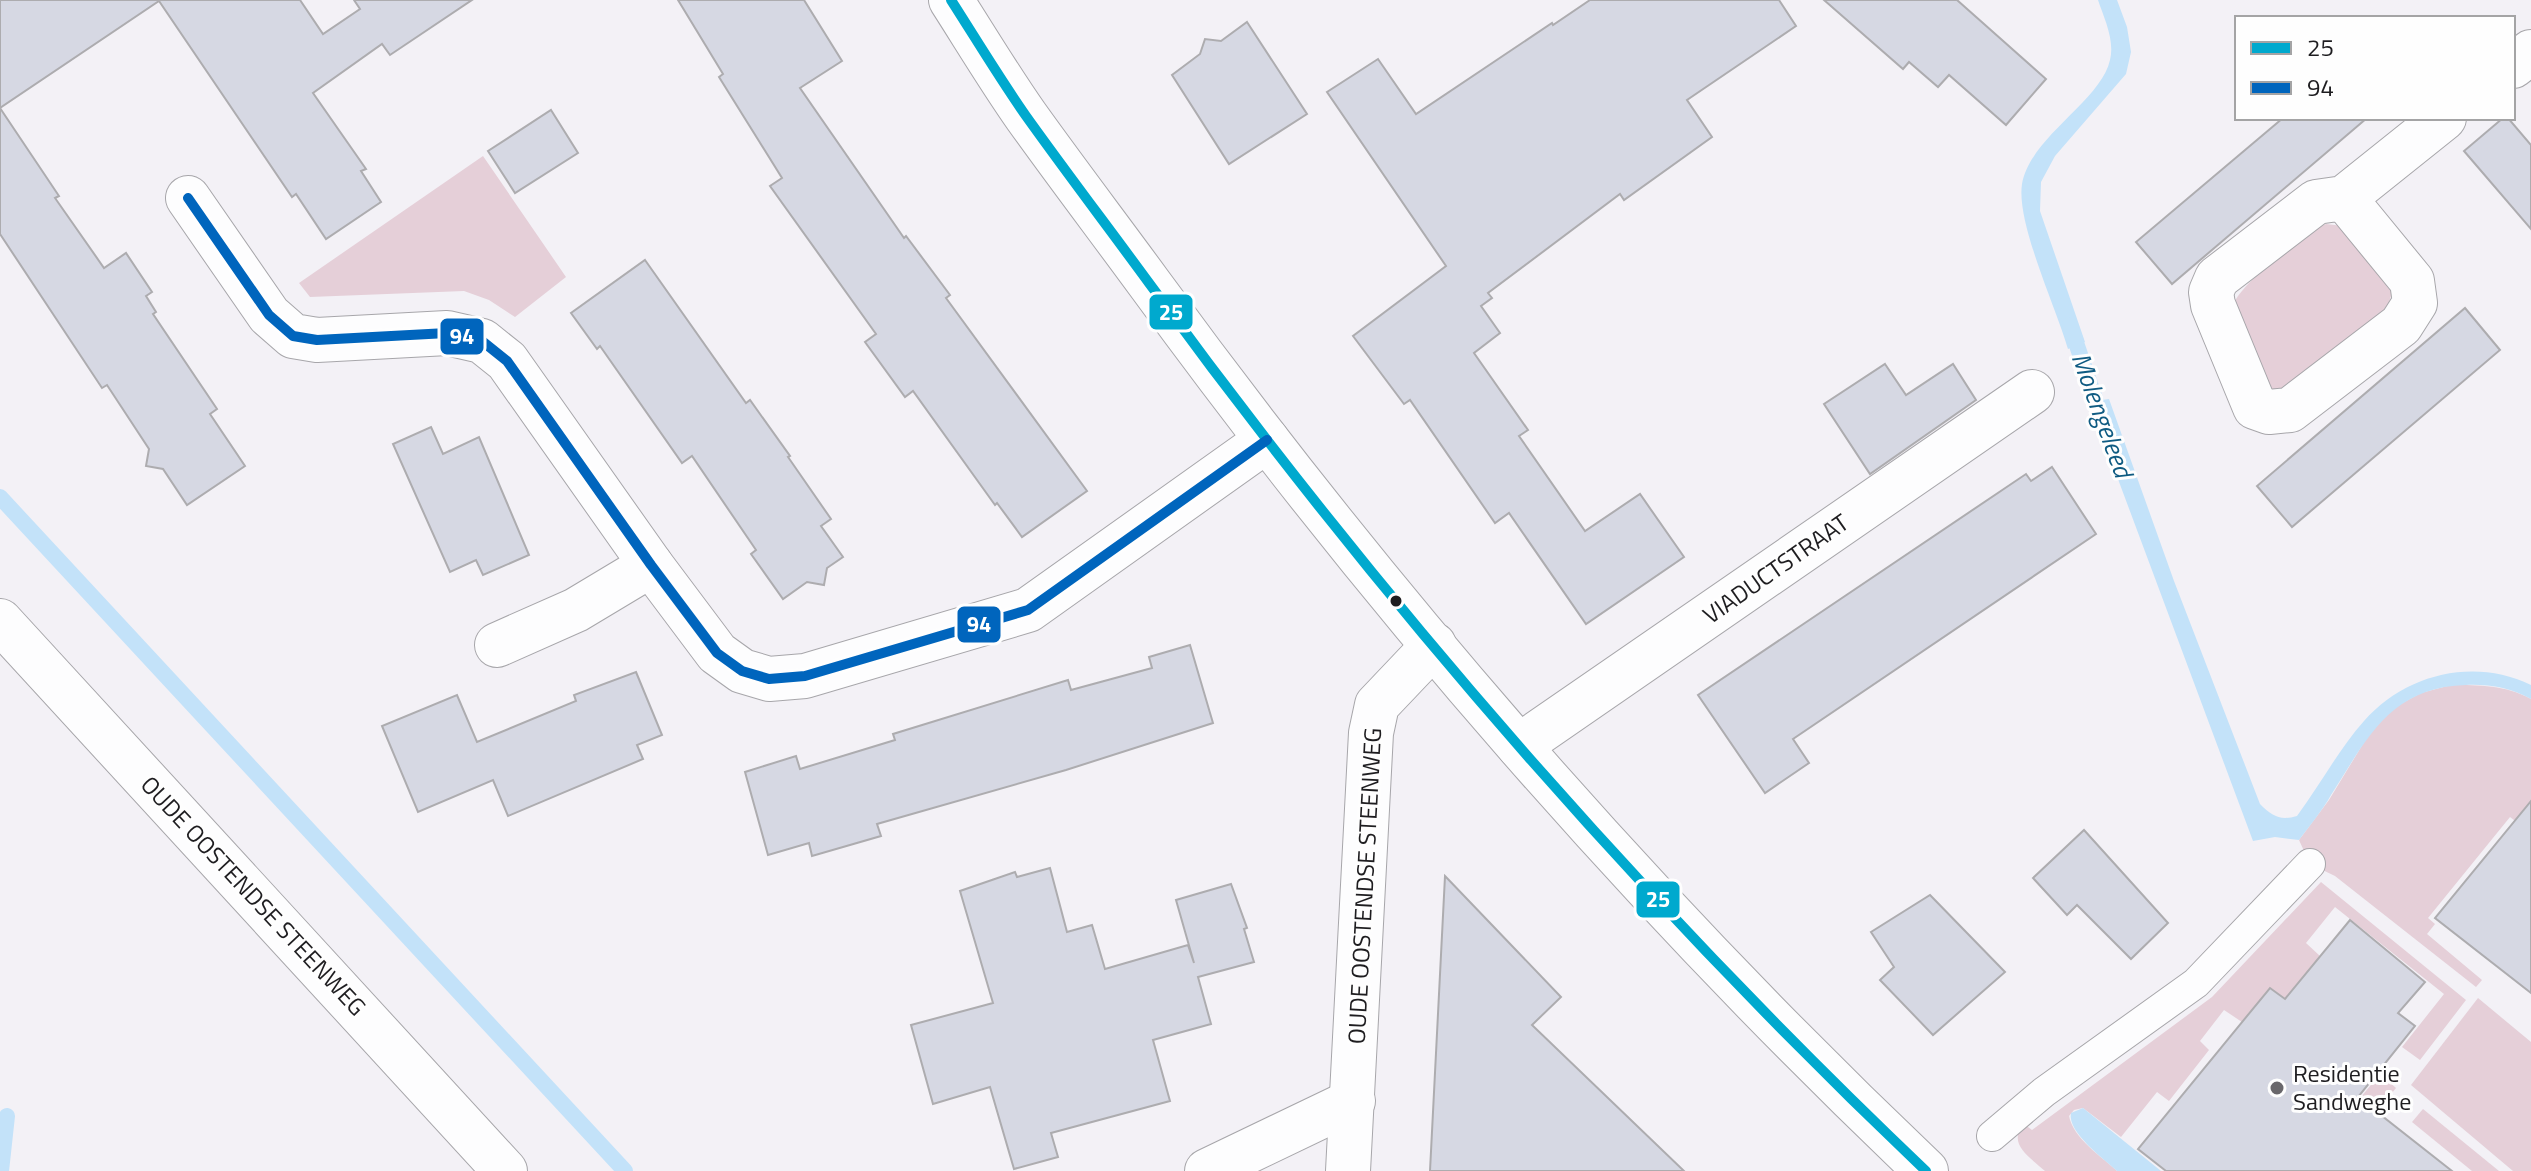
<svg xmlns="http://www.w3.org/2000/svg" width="2531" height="1171" viewBox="0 0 2531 1171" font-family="'Titillium Web',sans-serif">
	<rect width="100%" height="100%" fill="#f3f1f6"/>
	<g fill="#e5cfd8">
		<path d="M483 156 566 277 515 317 489 300 464 291 310 297 299 283Z"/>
		<path d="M2326 224 2343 226 2386 273 2392 292 2389 303 2382 312 2289 390 2272 389 2265 385 2235 301C2244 282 2306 231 2326 224Z"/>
		<path d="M2451 685C2479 685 2506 685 2531 699V833L2510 817 2428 918 2435 924 2427 934 2482 980 2476 987 2335 876 2310 864 2299 840 2329 800 2372 729 2395 707 2421 693Z"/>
		<path d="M2321 882 2466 1000 2420 1060 2402 1047 2444 994 2335 907 2306 943 2320 956 2285 999 2270 988 2242 1022 2224 1010 2200 1041 2209 1050 2169 1101 2157 1092 2121 1137 2083 1108 2074 1110 2069 1116C2073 1138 2102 1157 2117 1171H2045C2031 1158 2006 1144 2024 1124L2032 1130 2212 997Z"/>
		<path d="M2478 998 2531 1042V1171H2513L2411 1085Z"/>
		<path d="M2380 1074 2396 1088 2344 1152 2327 1138Z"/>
		<path d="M2423 1109 2499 1171H2472L2412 1122Z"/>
	</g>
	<g fill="#c3e2f9">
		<path d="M2098 0H2117L2127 27 2131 52 2126 74 2055 156 2041 182 2040 211 2085 342 2068 349C2056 307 2016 223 2022 184 2030 137 2101 101 2110 60 2115 40 2104 18 2098 0Z"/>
		<path d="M2098 391 2102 400 2109 399 2174 581 2260 804C2272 816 2280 821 2297 816 2320 785 2339 749 2364 721 2405 674 2474 657 2531 685V699C2511 688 2489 684 2466 685 2390 687 2367 739 2331 795 2322 811 2310 825 2299 840L2275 837 2253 841 2087 396Z"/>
		<path d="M2083 1108 2161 1171H2117C2104 1159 2067 1132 2071 1113Z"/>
	</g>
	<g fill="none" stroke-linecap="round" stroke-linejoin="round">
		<g stroke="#c3e2f9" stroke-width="16">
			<path d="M2070 325 2100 413"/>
			<path d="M0 497 625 1171"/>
			<path d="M1 1171 7 1116"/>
		</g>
	</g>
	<g fill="#d6d8e3" stroke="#adacaf" stroke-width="2">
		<path d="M0 0H300L323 34 360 9 354 0H472L390 55 382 44 313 93 366 169 361 171 381 202 326 239 296 194 292 197 159 1 0 108 59 196 55 198 104 268 126 253 152 292 146 296 156 312 153 314 217 409 210 414 245 466 187 505 163 469 146 466 149 449 107 385 102 388 0 234Z"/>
		<path d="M678 0H804L842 61 800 88 904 238 906 236 950 295 946 298 1087 491 1022 537 997 503 995 505 913 391 905 397 865 342 876 334 770 186 782 178 719 77 723 74Z"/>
		<path d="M1590 0H1779L1796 26 1687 100 1712 137 1624 200 1620 194 1488 293 1492 298 1481 306 1500 333 1474 353 1528 430 1519 436 1585 531 1640 494 1684 557 1586 624 1509 513 1495 523 1410 400 1404 404 1353 336 1446 266 1327 92 1378 59 1416 114 1552 23 1553 25Z"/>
		<path d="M1824 0H1957L2046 79 2006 125 1949 75 1938 87 1909 62 1903 69Z"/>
		<path d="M1247 22 1307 114 1229 164 1172 75 1200 54 1205 39 1221 41Z"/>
		<path d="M551 110 578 153 515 193 488 151Z"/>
		<path d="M2283 118H2367L2172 284 2136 242Z"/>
		<path d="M2503 118H2508L2531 145V229L2464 151Z"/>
		<path d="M645 260 746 403 750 400 790 456 788 457 831 519 821 526 843 557 827 568 824 585 807 582 783 599 751 554 756 550 692 456 682 463 600 346 597 349 571 313Z"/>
		<path d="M2465 308 2500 350 2292 527 2257 486Z"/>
		<path d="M1885 364 1906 395 1953 364 1976 400 1870 474 1824 404Z"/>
		<path d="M431 427 443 454 479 437 529 555 483 575 476 560 450 572 393 444Z"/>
		<path d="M2052 467 2096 534 1793 739 1809 763 1765 793 1698 695 2026 474 2031 481Z"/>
		<path d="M1190 645 1213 723 1066 770 877 824 881 836 812 856 809 843 768 855 745 772 796 756 800 769 895 740 893 734 1068 680 1071 690 1152 668 1149 657Z"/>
		<path d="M636 672 662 735 637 745 643 759 508 816 493 780 418 812 382 726 457 695 477 742 576 701 574 695Z"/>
		<path d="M2531 801V993L2435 918Z"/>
		<path d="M2084 830 2168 923 2131 959 2077 905 2067 915 2033 878Z"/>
		<path d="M1050 868 1067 932 1092 925 1105 969 1188 945 1194 963 1176 900 1231 884 1247 928 1244 929 1254 962 1198 977 1211 1024 1153 1040 1170 1101 1051 1133 1058 1157 1014 1169 990 1087 933 1104 911 1025 993 1003 960 891 1015 872 1017 877Z"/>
		<path d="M1445 876 1561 997 1532 1025 1684 1171H1430Z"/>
		<path d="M1930 895 2005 972 1933 1035 1880 980 1894 967 1871 932Z"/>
		<path d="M2350 920 2425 982 2398 1013 2415 1026 2358 1097 2452 1171H2166L2138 1149 2270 988 2285 999Z"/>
	</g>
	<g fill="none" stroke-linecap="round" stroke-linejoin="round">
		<g stroke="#a7a6aa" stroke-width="32">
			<path id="lane" d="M1992 1136 2044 1092 2196 983 2310 864"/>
		</g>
		<g stroke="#a7a6aa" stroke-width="46">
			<g id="street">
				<path d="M2513 66 2531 52"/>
				<path d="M188 198 269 315 293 336 317 340 447 333 482 341 507 361 651 565 717 653 742 671 769 679 805 676 1028 610 1267 440"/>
				<path d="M2344 198 2412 281 2415 303 2401 325 2290 410 2269 412 2255 407 2213 305 2211 292 2217 278 2316 202 2344 198 2444 118"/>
				<path d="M0 621 505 1171"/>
				<path d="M497 645 576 610 651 565"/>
				<path d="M1519 746 2032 392"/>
				<path d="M1207 1171 1353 1101"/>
				<path d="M1348 1171 1371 733 1377 705 1434 645"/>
			</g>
		</g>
		<g stroke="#a7a6aa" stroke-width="46">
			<path id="primary" d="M951 0C976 39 1000 79 1026 116 1066 172 1108 227 1149 283 1381 601 1641 900 1926 1171"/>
		</g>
		<use href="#lane" stroke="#fdfdfe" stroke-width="30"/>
		<use href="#street" stroke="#fdfdfe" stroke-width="44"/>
		<use href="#primary" stroke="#fdfdfe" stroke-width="44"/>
		<g stroke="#fefefe" stroke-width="16">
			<path id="bus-1" d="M951 0C976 39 1000 79 1026 116 1066 172 1108 227 1149 283 1381 601 1641 900 1926 1171"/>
		</g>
		<g stroke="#fefefe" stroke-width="16">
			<path id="bus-2" d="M188 198 269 315 293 336 317 340 447 333 482 341 507 361 651 565 717 653 742 671 769 679 805 676 1028 610 1267 440"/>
		</g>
		<use href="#bus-1" stroke="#00a9ce" stroke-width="10"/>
		<use href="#bus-2" stroke="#0065bd" stroke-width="10"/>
	</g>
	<circle fill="#1e1d20" stroke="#fefefe" stroke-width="3" cx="1396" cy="601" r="7"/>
	<circle fill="#69676b" stroke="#fefefe" stroke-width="3" cx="2277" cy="1088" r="8"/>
	<g text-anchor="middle" stroke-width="6" stroke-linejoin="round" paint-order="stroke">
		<g font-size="24" fill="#1e1d20" stroke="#fefefe">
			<text transform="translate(1776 569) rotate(-35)" y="8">VIADUCTSTRAAT</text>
			<text transform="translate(1365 886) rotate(-87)" y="8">OUDE OOSTENDSE STEENWEG</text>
			<text transform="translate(253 896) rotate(47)" y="8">OUDE OOSTENDSE STEENWEG</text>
		</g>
		<g font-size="24" fill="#1e1d20" stroke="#fefefe" text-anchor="start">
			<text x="2293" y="1082">Residentie<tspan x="2293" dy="28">Sandweghe</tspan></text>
		</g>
		<g font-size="26" font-style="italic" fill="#0f5b82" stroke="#fefefe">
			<text transform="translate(2102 415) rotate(70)" y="9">Molengeleed</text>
		</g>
	</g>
	<g stroke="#fefefe" stroke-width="3">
		<rect x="1148" y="293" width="46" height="38" rx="8" fill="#00a9ce"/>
		<rect x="439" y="317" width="46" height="39" rx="8" fill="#0065bd"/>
		<rect x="956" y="605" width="46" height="39" rx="8" fill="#0065bd"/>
		<rect x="1635" y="880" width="46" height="39" rx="8" fill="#00a9ce"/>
	</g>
	<g font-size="22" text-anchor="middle" font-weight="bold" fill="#fff">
		<text x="1171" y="320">25</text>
		<text x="462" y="344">94</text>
		<text x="979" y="632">94</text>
		<text x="1658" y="907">25</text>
	</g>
	<rect x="2235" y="16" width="280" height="104" fill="#fefefe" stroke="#a4a4a5" stroke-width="2"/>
	<rect x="2251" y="42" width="40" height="12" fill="#00a9ce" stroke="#a4a4a5" stroke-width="2"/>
	<text x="2307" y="56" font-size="24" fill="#1e1d20">25</text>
	<rect x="2251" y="82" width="40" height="12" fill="#0065bd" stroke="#a4a4a5" stroke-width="2"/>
	<text x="2307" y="96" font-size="24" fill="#1e1d20">94</text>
</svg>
